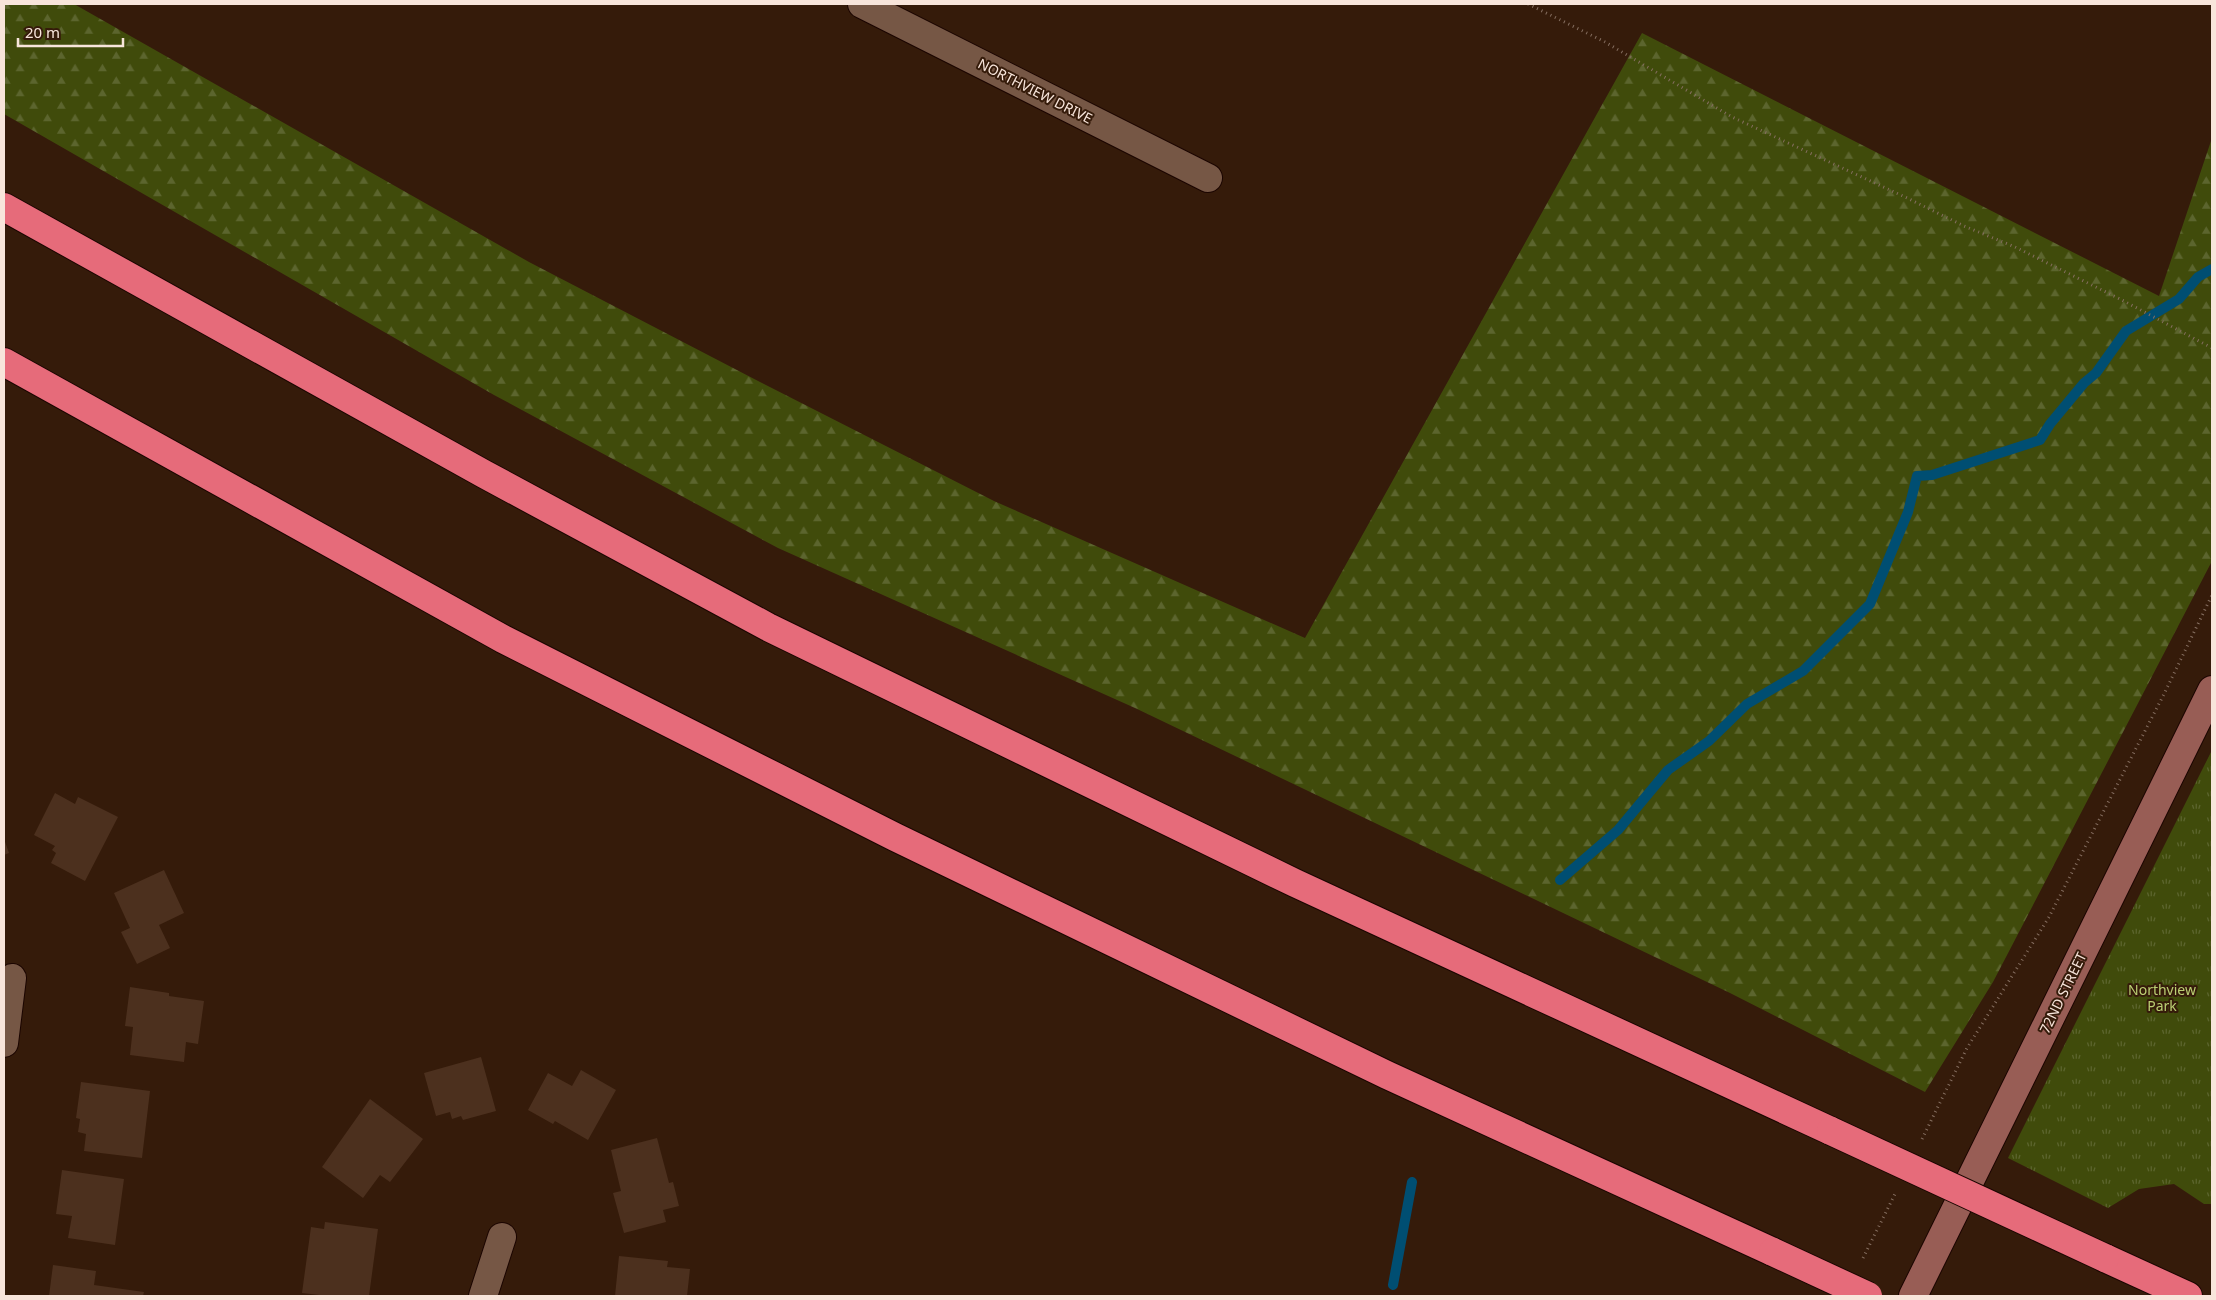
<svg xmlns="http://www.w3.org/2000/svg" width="2216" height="1300" viewBox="0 0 2216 1300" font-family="'Noto Sans',sans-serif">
	<defs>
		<pattern id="grass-tufts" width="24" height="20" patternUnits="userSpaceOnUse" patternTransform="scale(1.25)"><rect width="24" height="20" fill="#404b0b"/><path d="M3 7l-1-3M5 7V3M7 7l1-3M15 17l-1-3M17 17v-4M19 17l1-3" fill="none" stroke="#5c652e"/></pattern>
		<pattern id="forest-firs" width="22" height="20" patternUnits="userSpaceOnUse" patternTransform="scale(1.25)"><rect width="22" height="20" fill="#404b0b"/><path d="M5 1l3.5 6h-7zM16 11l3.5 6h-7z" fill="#5c652e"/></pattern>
	</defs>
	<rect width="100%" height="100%" fill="#351b0a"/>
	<path fill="url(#grass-tufts)" d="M2212 750V1204H2204L2174 1184 2139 1189 2108 1208 2008 1158Z"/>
	<path fill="url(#forest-firs)" d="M4 4H74L529 262 760 382 994 501 1305 638 1642 33 2159 296 2212 138V561L1993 982 1925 1092 1730 993 1135 708 778 548 494 395 4 114Z"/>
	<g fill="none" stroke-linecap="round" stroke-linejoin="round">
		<g stroke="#004e72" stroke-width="10">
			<path d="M1560 880 1618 830 1668 770 1709 741 1747 704 1803 671 1870 604 1908 512 1917 476 1932 475 2040 440 2050 424 2084 383 2096 373 2126 331 2179 299 2198 277 2212 269"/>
			<path d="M1393 1285 1412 1182"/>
		</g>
	</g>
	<g fill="#4c301e">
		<path d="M55 793 75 804 78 797 118 817 85 881 51 863 56 853 52 850 55 846 34 835Z"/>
		<path d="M4 839 9 853 4 855Z"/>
		<path d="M164 870 184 913 159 925 170 948 137 964 121 932 130 928 114 893Z"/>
		<path d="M130 987 169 993V996L204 1001 198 1044 186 1042 184 1062 130 1055 133 1027 125 1026Z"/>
		<path d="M481 1057 496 1111 463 1120 461 1116 452 1119 450 1112 436 1116 424 1073Z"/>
		<path d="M581 1070 616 1090 588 1140 555 1121 553 1124 528 1110 548 1073 572 1086Z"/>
		<path d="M81 1082 150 1091 142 1158 84 1151 86 1134 78 1132 80 1119 76 1118Z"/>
		<path d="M370 1099 423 1139 390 1182 380 1175 363 1198 322 1167Z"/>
		<path d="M657 1138 669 1183 673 1182 679 1206 663 1210 666 1222 624 1233 613 1193 621 1191 611 1150Z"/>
		<path d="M62 1170 124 1179 115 1245 68 1238 72 1216 56 1214Z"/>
		<path d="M325 1222 378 1229 369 1296H328L302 1293 311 1227 324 1229Z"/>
		<path d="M619 1256 668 1261 667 1267 690 1269 687 1296H615Z"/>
		<path d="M53 1265 96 1271 94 1285 144 1292 143 1296H49Z"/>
	</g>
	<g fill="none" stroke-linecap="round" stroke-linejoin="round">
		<g stroke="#1b0500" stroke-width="30">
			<g id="street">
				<path d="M862 4 1208 178"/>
				<path d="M4 1043 12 978"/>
				<path d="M483 1296 502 1237"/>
			</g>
		</g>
		<g stroke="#1b0500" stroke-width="30">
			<path id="secondary" d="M1913 1296 2212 690"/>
		</g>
		<g stroke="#1b0500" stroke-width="30">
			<g id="highway">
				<path d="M4 207 484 474 768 627 1295 883 1831 1131"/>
				<path d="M4 362 503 639 895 837 1387 1075 1773 1252"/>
				<path d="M2105 1258 2188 1296"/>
			</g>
		</g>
		<g stroke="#866f61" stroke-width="3" stroke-dasharray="1 4" stroke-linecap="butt">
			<path d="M1528 4 1605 42 1732 117 1905 197 1964 226 2015 247 2120 299 2212 348"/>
			<path d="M1922 1139 1967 1048 2049 917 2163 696 2212 595"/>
			<path d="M1863 1258 1895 1194"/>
		</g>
		<use href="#street" stroke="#765745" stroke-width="28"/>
		<use href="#secondary" stroke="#985d55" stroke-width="28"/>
		<use href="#highway" stroke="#e66b7a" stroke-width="28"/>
		<g stroke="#1b0500" stroke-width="30" stroke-linecap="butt">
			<g id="highway-bridge">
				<path d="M1831 1131 2105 1258"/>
				<path d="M1773 1252 1868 1296"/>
			</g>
		</g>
		<use href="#highway-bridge" stroke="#e66b7a" stroke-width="28"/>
	</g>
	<g text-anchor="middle" stroke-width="4" stroke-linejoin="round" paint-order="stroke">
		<g font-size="14" fill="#f8e5db" stroke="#351b0a">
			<text transform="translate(1035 91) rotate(27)" y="5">NORTHVIEW DRIVE</text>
			<text transform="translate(2063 993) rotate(-64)" y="5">72ND STREET</text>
		</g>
		<g font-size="14" fill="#bbcf73" stroke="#351b0a">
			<text x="2162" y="995">Northview<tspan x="2162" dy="16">Park</tspan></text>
		</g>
	</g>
	<rect width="2216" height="1300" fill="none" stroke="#f8e5db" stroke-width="10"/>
	<path d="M18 38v8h105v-8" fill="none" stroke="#f8e5db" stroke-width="2.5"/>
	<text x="25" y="38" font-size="15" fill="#f8e5db" stroke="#351b0a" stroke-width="4" paint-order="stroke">20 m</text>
</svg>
